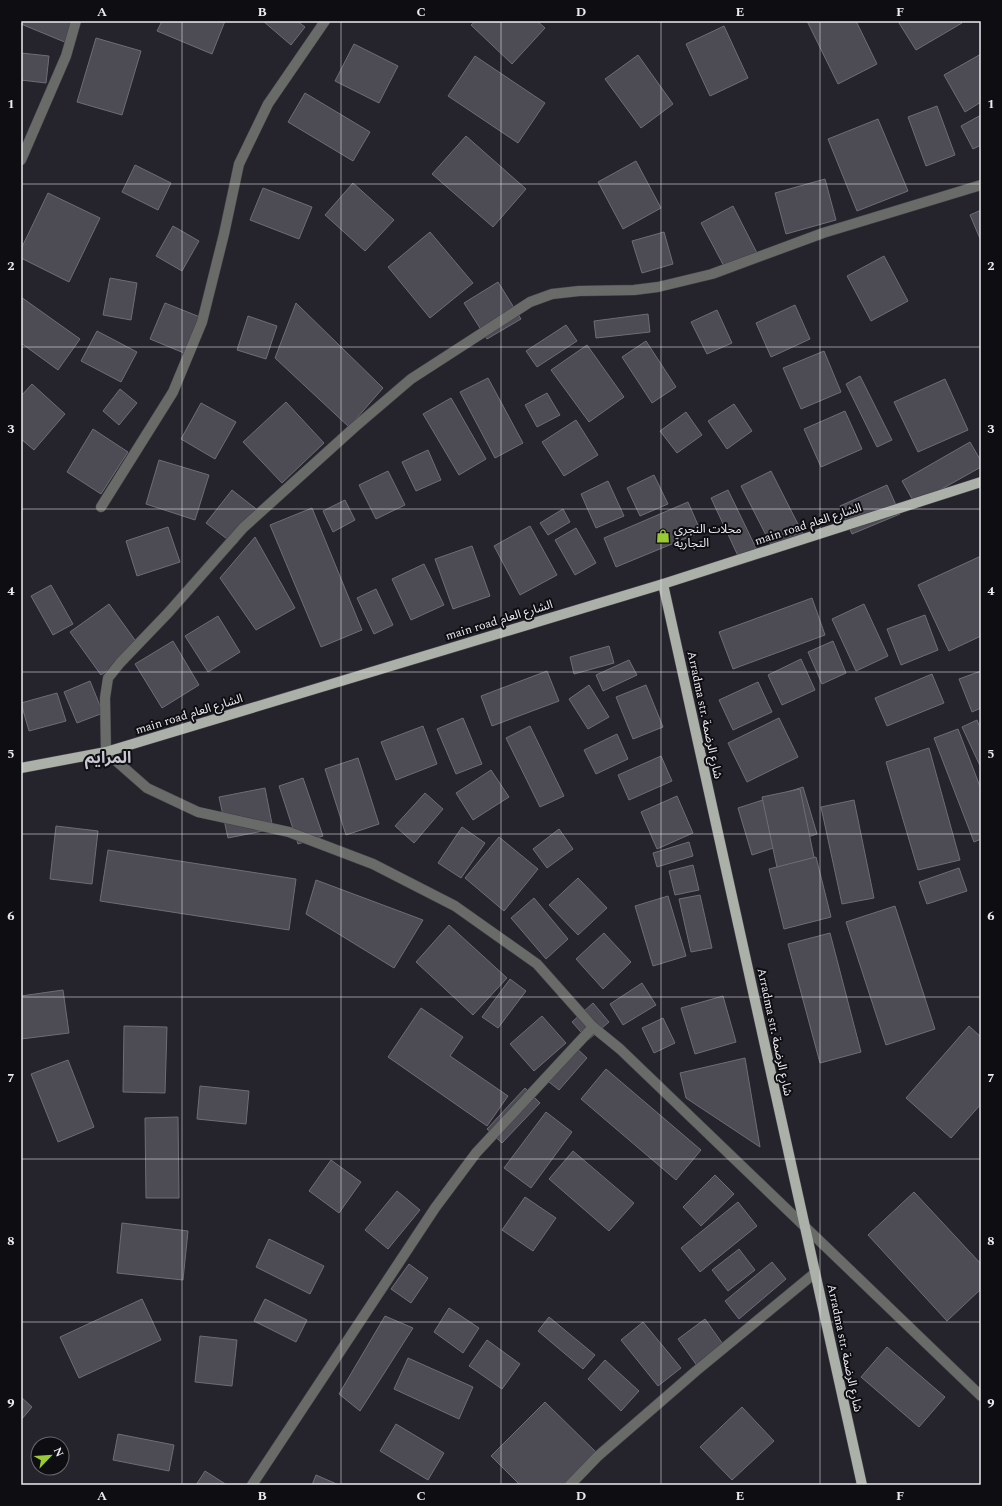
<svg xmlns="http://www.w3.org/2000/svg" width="1002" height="1506" viewBox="0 0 1002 1506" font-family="Spectral,'Noto Sans Arabic',serif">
	<rect width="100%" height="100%" fill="#25242c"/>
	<g fill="#4d4c55" stroke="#6e6c76">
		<path d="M21 21H76L67 43 21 24Z"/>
		<path d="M162 21H225L212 54 157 31Z"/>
		<path d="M263 21H297L305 27 291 45Z"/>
		<path d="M476 21H537L545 28 512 64 471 25Z"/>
		<path d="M807 21H856L877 64 838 84Z"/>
		<path d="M902 21H961L962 23 916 50 899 23Z"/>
		<path d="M724 26 748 78 710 96 686 44Z"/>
		<path d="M96 38 141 51 122 115 77 102Z"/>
		<path d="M354 44 398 66 379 103 335 81Z"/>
		<path d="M21 53 49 56 46 83 21 80Z"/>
		<path d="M981 54V102L965 112 944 75Z"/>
		<path d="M638 55 673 104 641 128 605 79Z"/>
		<path d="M475 56 545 103 518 143 448 96Z"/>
		<path d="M305 93 370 132 353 161 288 122Z"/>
		<path d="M937 106 955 155 926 166 908 117Z"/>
		<path d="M981 115V145L973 149 961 126Z"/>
		<path d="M878 119 908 191 857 211 828 139Z"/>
		<path d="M466 136 526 189 493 227 432 174Z"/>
		<path d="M636 161 661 208 623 229 598 182Z"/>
		<path d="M135 165 171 183 158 210 122 192Z"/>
		<path d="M825 179 836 220 786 234 775 193Z"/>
		<path d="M353 183 394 220 365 251 325 215Z"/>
		<path d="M263 188 312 207 299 239 250 220Z"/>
		<path d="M48 193 100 218 69 282 21 258V249Z"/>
		<path d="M733 206 757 253 726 270 701 223Z"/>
		<path d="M981 210V241L970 215Z"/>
		<path d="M173 226 199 241 182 271 156 256Z"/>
		<path d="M430 232 473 283 430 318 388 267Z"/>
		<path d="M664 232 673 264 642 273 632 241Z"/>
		<path d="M884 256 908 301 871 321 847 276Z"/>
		<path d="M110 278 137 283 131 320 103 315Z"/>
		<path d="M498 282 521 319 487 339 464 303Z"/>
		<path d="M21 297 80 339 58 370 21 343Z"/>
		<path d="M165 303 200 317 184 353 150 339Z"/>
		<path d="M296 303 383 388 349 427 275 358Z"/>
		<path d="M795 305 810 339 771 357 756 323Z"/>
		<path d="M717 310 732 343 707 354 691 322Z"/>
		<path d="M648 314 650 332 596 338 594 321Z"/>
		<path d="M248 316 277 326 266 359 237 350Z"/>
		<path d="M566 325 577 341 537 367 526 351Z"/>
		<path d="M97 331 137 352 121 382 81 361Z"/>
		<path d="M646 341 676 387 652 403 622 357Z"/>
		<path d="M587 345 624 397 589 422 551 370Z"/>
		<path d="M824 351 841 392 801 409 783 368Z"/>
		<path d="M860 376 892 440 877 447 846 384Z"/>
		<path d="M488 378 523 443 495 458 460 392Z"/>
		<path d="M945 379 968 430 918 452 894 402Z"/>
		<path d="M32 384 65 414 34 450 21 439V396Z"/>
		<path d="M120 389 137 403 119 425 103 411Z"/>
		<path d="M547 393 560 415 537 427 525 405Z"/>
		<path d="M451 398 486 459 459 475 423 414Z"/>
		<path d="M286 402 324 443 282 483 243 442Z"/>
		<path d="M201 403 236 422 215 459 181 439Z"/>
		<path d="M734 404 752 431 727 449 708 421Z"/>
		<path d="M845 411 862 449 821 467 804 429Z"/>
		<path d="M686 412 702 435 677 453 660 431Z"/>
		<path d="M576 420 598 455 564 476 542 442Z"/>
		<path d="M93 429 128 452 101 494 67 472Z"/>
		<path d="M970 442 981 461V467L915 504 902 481Z"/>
		<path d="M428 450 441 480 416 491 402 462Z"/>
		<path d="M159 460 209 475 195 520 146 504Z"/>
		<path d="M388 471 405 505 376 519 359 485Z"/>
		<path d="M771 471 803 534 773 549 741 486Z"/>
		<path d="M654 475 668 504 640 516 627 488Z"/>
		<path d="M608 481 624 516 596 528 581 494Z"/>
		<path d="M887 485 900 514 852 534 840 506Z"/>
		<path d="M232 490 260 512 235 545 206 523Z"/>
		<path d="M728 490 757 550 739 558 711 498Z"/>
		<path d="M345 500 355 520 333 532 323 511Z"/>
		<path d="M688 502 701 532 616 567 604 538Z"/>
		<path d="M312 508 362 630 321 647 270 525Z"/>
		<path d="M563 509 570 522 548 535 540 523Z"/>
		<path d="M530 526 557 575 520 595 494 546Z"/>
		<path d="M168 527 180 562 137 576 126 541Z"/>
		<path d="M576 528 596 563 575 575 555 540Z"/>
		<path d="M255 537 295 608 256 630 220 578Z"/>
		<path d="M472 546 490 596 453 609 435 559Z"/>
		<path d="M981 556V636L949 651 918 585Z"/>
		<path d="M424 564 444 605 411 620 392 579Z"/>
		<path d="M51 585 73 624 53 635 31 596Z"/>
		<path d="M376 589 393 625 374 634 357 598Z"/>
		<path d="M812 598 825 635 733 669 719 632Z"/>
		<path d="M109 604 140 647 101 675 70 632Z"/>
		<path d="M864 604 888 656 856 671 832 619Z"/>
		<path d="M925 615 938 650 901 665 887 629Z"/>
		<path d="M218 616 240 652 208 672 185 636Z"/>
		<path d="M173 641 199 685 162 708 135 664Z"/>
		<path d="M833 641 846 673 822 684 808 652Z"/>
		<path d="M609 646 614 663 574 674 570 657Z"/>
		<path d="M801 659 815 690 782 705 768 675Z"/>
		<path d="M629 660 637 675 603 691 596 675Z"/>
		<path d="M547 671 559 701 492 726 481 696Z"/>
		<path d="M981 671V708L972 712 959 679Z"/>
		<path d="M932 674 944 703 887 726 875 698Z"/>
		<path d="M90 681 103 713 77 723 64 692Z"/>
		<path d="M758 682 772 712 733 730 719 700Z"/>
		<path d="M589 685 609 717 588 729 569 699Z"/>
		<path d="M646 685 663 727 633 739 616 697Z"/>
		<path d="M57 693 66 721 29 731 21 703Z"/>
		<path d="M463 718 482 764 456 774 437 729Z"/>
		<path d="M779 718 798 757 747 782 728 743Z"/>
		<path d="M977 720 981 730V768L962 727Z"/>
		<path d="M423 726 437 764 396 780 381 742Z"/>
		<path d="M530 726 564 796 540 807 506 738Z"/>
		<path d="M958 729 981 789V839L974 842 934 738Z"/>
		<path d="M617 734 628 759 596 774 584 750Z"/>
		<path d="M929 748 960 860 918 870 886 762Z"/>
		<path d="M661 756 672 781 629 800 618 775Z"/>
		<path d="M358 758 379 824 346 835 325 769Z"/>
		<path d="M491 770 509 797 473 820 456 793Z"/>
		<path d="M303 778 323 836 298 844 279 786Z"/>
		<path d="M803 787 817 834 752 855 738 808Z"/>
		<path d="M265 788 273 829 228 838 219 797Z"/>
		<path d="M800 789 825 911 788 919 762 797Z"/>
		<path d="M425 793 443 809 414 843 395 826Z"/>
		<path d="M677 796 693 833 657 849 641 812Z"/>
		<path d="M854 800 874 898 842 904 821 807Z"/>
		<path d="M56 826 98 831 92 884 50 879Z"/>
		<path d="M462 827 485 843 461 878 438 863Z"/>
		<path d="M559 829 573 849 547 868 533 849Z"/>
		<path d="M499 837 538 869 504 911 465 878Z"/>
		<path d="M689 842 693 856 657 867 653 853Z"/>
		<path d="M108 850 296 879 289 930 100 901Z"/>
		<path d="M816 857 831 917 784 929 769 869Z"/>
		<path d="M693 865 699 890 675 895 669 871Z"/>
		<path d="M959 868 967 891 927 904 919 882Z"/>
		<path d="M578 878 607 908 578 935 549 905Z"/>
		<path d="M316 880 423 920 394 968 306 914Z"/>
		<path d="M700 895 712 948 691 952 679 899Z"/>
		<path d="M668 896 686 956 653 966 635 906Z"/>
		<path d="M534 898 568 939 546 959 511 918Z"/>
		<path d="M895 906 935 1029 886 1045 846 922Z"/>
		<path d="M449 925 507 978 473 1015 416 962Z"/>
		<path d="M604 933 631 962 603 989 576 959Z"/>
		<path d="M830 933 861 1052 820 1063 788 944Z"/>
		<path d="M510 979 526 991 498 1028 482 1017Z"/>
		<path d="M642 983 656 1005 623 1025 610 1004Z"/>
		<path d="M63 990 69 1033 21 1039V996Z"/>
		<path d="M723 996 736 1042 695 1054 681 1008Z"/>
		<path d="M593 1003 609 1022 588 1040 572 1022Z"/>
		<path d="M421 1008 463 1037 450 1056 508 1096 487 1126 388 1057Z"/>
		<path d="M542 1016 566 1043 534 1071 510 1044Z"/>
		<path d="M663 1018 675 1043 654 1053 642 1028Z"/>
		<path d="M124 1026 167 1027 165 1093 123 1092Z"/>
		<path d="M969 1026 981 1037V1104L951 1138 906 1098Z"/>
		<path d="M573 1045 587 1058 559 1090 544 1078Z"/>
		<path d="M745 1058 760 1147 686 1098 680 1073Z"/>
		<path d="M68 1060 94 1127 58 1142 31 1074Z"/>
		<path d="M606 1069 701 1150 676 1180 581 1099Z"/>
		<path d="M200 1086 249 1091 246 1124 197 1119Z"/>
		<path d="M525 1088 540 1103 502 1143 487 1129Z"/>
		<path d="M546 1112 572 1132 531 1188 504 1168Z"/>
		<path d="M178 1117 179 1198H146L145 1118Z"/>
		<path d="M573 1151 634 1203 609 1231 549 1179Z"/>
		<path d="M331 1160 361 1182 339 1213 309 1191Z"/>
		<path d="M715 1175 734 1194 701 1226 683 1207Z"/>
		<path d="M397 1191 420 1210 388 1249 365 1230Z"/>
		<path d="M914 1192 981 1264V1289L947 1321 868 1235Z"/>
		<path d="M525 1197 556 1218 533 1251 502 1230Z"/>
		<path d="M738 1202 757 1226 700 1272 681 1248Z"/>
		<path d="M122 1223 188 1231 183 1280 117 1273Z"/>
		<path d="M269 1239 324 1266 310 1294 256 1267Z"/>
		<path d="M739 1249 755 1270 728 1291 712 1270Z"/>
		<path d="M772 1262 786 1279 739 1319 725 1301Z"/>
		<path d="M409 1264 428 1278 411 1303 391 1289Z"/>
		<path d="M142 1299 161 1340 79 1378 60 1337Z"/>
		<path d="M265 1299 307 1320 296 1342 254 1321Z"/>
		<path d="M449 1308 479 1328 463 1353 434 1332Z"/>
		<path d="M385 1316 413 1328 360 1411 339 1394Z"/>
		<path d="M549 1317 595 1355 583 1369 538 1331Z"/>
		<path d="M705 1319 725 1347 698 1367 678 1339Z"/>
		<path d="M643 1322 681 1368 658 1386 621 1340Z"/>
		<path d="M200 1336 237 1340 232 1386 195 1382Z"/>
		<path d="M487 1340 520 1364 502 1389 469 1366Z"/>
		<path d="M887 1347 945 1397 919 1427 861 1377Z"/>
		<path d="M408 1358 473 1387 459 1419 394 1389Z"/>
		<path d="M605 1360 639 1391 621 1411 588 1379Z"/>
		<path d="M21 1397 32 1407 21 1420Z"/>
		<path d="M545 1402 602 1458 575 1485H520L491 1456Z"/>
		<path d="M742 1407 774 1441 732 1480 700 1447Z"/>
		<path d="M396 1424 444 1453 428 1480 380 1451Z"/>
		<path d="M118 1434 174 1445 169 1471 113 1460Z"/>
		<path d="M205 1471 227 1485H196Z"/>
		<path d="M316 1475 339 1485H312Z"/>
	</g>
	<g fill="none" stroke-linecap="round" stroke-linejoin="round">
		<g stroke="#414048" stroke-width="11">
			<g id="minor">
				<path d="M21 160 66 56 76 21"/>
				<path d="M981 185 823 233 712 274 658 287 634 290 579 291 552 294 530 302 411 379 356 426 243 528 168 613 120 663 108 678 105 698 106 752 147 788 198 812 289 832 373 864 455 906 537 964 593 1027 620 1049 981 1396"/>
				<path d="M101 507 173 392 202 322 224 234 239 164 268 104 325 21"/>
				<path d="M252 1485 435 1208 476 1153 593 1027"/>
				<path d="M570 1485 598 1456 696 1371 815 1273"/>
			</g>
		</g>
		<g stroke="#414048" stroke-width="11">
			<g id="major">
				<path d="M663 584 862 1485"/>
				<path d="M21 768 106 752 663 584 981 482"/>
			</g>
		</g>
		<use href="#minor" stroke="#686b67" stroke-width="10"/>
		<use href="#major" stroke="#abb0a8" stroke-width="10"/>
	</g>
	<path fill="none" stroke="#ecebf1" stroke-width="1" stroke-opacity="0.55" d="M182 21V1485M341 21V1485M501 21V1485M661 21V1485M820 21V1485M21 184H981M21 347H981M21 509H981M21 672H981M21 834H981M21 997H981M21 1159H981M21 1322H981"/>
	<defs>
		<g id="shop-bare" transform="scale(1.08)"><path d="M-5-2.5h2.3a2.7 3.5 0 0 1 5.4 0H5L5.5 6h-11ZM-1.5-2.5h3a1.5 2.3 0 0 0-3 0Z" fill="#9bcb33" stroke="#0e0e12" stroke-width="2.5" paint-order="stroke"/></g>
	</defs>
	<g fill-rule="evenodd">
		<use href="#shop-bare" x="663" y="536"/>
	</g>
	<g text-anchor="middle" stroke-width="4" stroke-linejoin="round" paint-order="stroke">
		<g font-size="12" fill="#ecebf1" stroke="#0e0e12">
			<text transform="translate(808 524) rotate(-18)" y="4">main road الشارع العام</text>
			<text transform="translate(499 620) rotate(-17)" y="4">main road الشارع العام</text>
			<text transform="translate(189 714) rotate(-17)" y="4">main road الشارع العام</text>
			<text transform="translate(705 715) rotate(78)" y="4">Arradma str. شارع الرضمة</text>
			<text transform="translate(775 1032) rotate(78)" y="4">Arradma str. شارع الرضمة</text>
			<text transform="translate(845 1348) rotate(78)" y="4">Arradma str. شارع الرضمة</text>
		</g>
		<g font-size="12" fill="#ecebf1" stroke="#0e0e12" text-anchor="start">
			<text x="674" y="533">محلات النجري<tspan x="674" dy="14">التجارية</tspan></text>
		</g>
		<g font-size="16" font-weight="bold" fill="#c7c6d1" stroke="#0e0e12">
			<text x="108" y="763">المرايم</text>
		</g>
	</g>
	<rect width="1002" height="1506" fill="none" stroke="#0e0e12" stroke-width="44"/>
	<g transform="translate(50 1456) rotate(65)"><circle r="19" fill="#0e0e12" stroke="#67666b"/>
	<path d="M0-3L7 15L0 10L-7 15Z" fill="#9bcb33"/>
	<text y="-6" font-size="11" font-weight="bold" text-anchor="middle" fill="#ecebf1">N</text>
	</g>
	<rect x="22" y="22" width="958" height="1462" fill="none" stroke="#ecebf1" stroke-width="1.5"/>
	<g font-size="13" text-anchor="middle" font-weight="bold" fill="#ecebf1">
		<text x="102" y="16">A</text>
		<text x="262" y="16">B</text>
		<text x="421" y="16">C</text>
		<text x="581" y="16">D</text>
		<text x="740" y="16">E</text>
		<text x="900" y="16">F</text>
		<text x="11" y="108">1</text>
		<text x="991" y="108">1</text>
		<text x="11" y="270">2</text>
		<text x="991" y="270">2</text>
		<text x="11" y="433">3</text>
		<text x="991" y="433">3</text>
		<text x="11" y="595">4</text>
		<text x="991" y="595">4</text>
		<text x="11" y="758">5</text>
		<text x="991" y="758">5</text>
		<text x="11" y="920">6</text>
		<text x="991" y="920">6</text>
		<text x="11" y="1082">7</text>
		<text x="991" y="1082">7</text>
		<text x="11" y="1245">8</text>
		<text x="991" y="1245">8</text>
		<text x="11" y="1407">9</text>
		<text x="991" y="1407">9</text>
		<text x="102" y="1500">A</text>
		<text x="262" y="1500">B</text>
		<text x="421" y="1500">C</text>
		<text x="581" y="1500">D</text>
		<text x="740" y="1500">E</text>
		<text x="900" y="1500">F</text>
	</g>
</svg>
